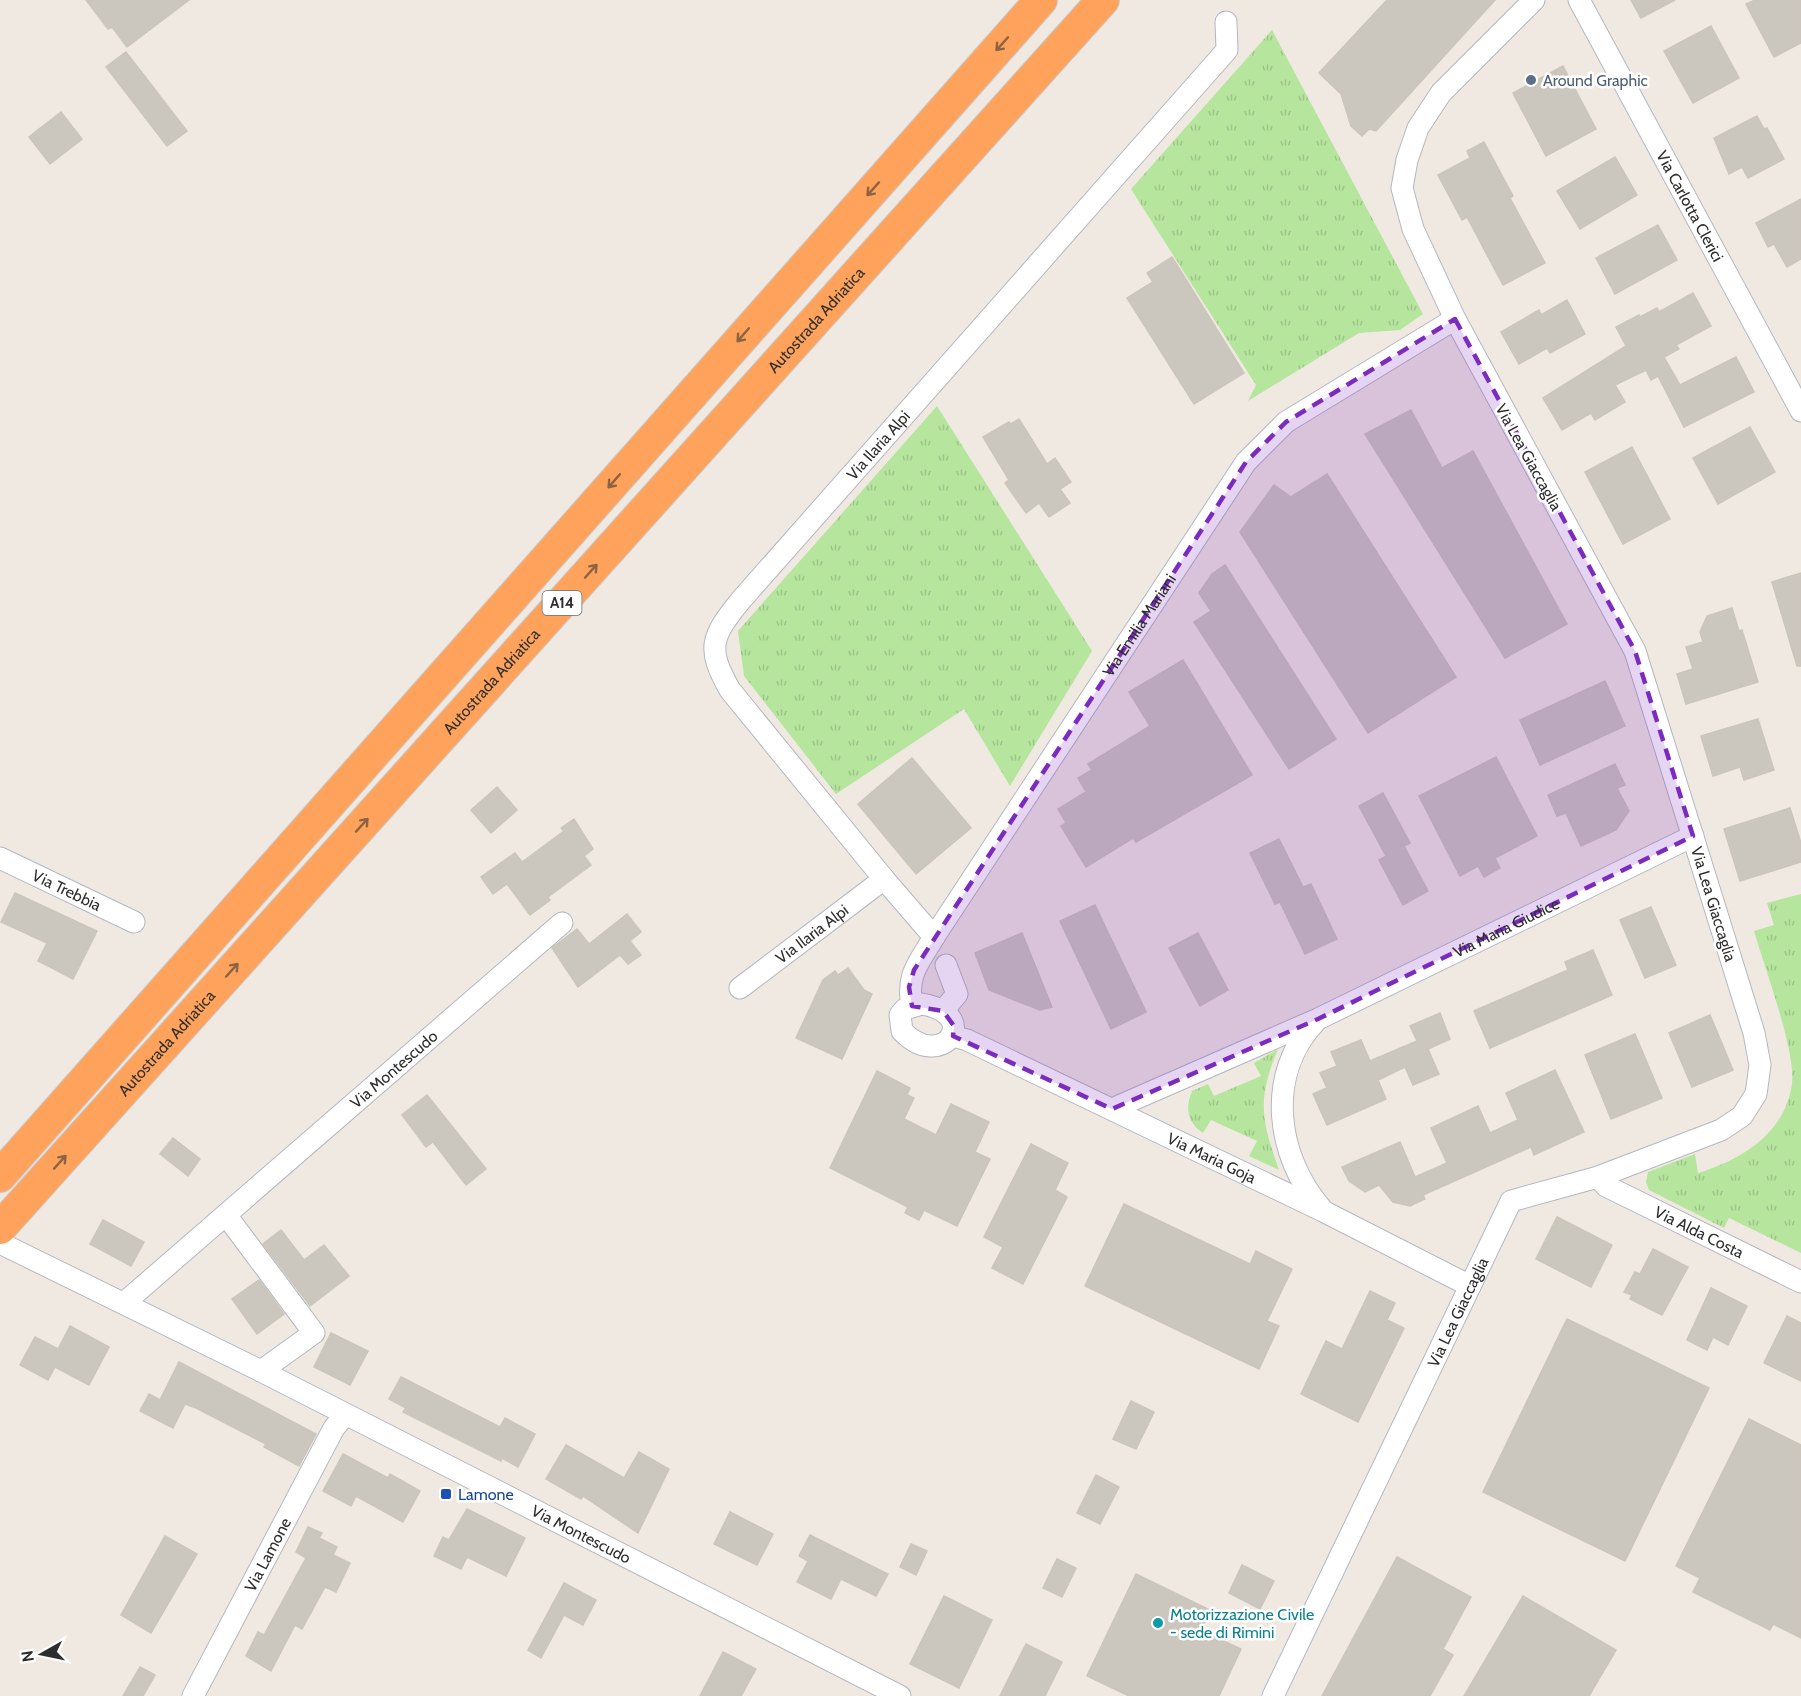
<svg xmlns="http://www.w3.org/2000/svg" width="1801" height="1696" viewBox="0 0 1801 1696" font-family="Cabin,sans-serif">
	<defs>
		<pattern id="grass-tufts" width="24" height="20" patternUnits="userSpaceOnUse" patternTransform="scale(1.5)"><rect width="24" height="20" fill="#b6e59e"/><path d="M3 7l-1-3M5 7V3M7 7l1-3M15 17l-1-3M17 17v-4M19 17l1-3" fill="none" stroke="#9dc588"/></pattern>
	</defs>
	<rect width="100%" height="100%" fill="#efe9e1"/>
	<g fill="url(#grass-tufts)">
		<path d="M1272 30 1423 314 1400 330 1359 333 1248 401 1256 385 1131 189Z"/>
		<path d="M937 406 1092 651 1010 786 964 709 836 794 744 676 738 631Z"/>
		<path d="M1801 894V1253L1729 1218 1724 1228 1649 1190 1646 1182 1648 1172 1695 1154 1698 1173C1741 1160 1786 1133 1792 1083 1796 1052 1764 965 1754 931L1774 925 1767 903Z"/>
		<path d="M1278 1049C1257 1099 1261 1119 1279 1170L1249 1156 1257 1141 1211 1120 1203 1133C1187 1122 1185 1108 1192 1091L1208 1084 1214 1096 1261 1076 1254 1063Z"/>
	</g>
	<g fill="#cbc7bf" stroke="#cbc5ba" stroke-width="1.5">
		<path d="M86 0H189L127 47 112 27 108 29Z"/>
		<path d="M1387 0H1495L1376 131 1369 129 1362 136 1351 126 1341 94 1319 73Z"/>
		<path d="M1631 0H1675L1641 18Z"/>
		<path d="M1755 0H1801V43L1774 57 1746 4Z"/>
		<path d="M1711 26 1739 78 1693 103 1664 51Z"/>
		<path d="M126 52 187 131 167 146 106 67Z"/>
		<path d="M1563 66 1596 129 1546 156 1513 93Z"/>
		<path d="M61 112 82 139 50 164 29 137Z"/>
		<path d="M1757 116 1764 129 1767 128 1784 159 1748 178 1742 167 1729 174 1714 138Z"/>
		<path d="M1484 142 1513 196 1510 198 1545 263 1503 285 1467 217 1462 220 1438 175 1470 158 1467 151Z"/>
		<path d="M1615 157 1637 195 1580 229 1557 191Z"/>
		<path d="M1801 199V259L1787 267 1774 244 1768 247 1756 223Z"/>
		<path d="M1658 225 1677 260 1615 294 1596 258Z"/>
		<path d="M1172 257 1244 373 1194 404 1127 298 1153 282 1147 273Z"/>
		<path d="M1693 293 1711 326 1676 345 1679 349 1664 357 1680 385 1736 357 1754 392 1684 427 1658 376 1651 380 1646 370 1615 385 1625 402 1595 420 1591 413 1562 430 1543 398 1626 346 1616 327 1639 315 1640 317 1657 308 1659 312Z"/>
		<path d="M1567 300 1585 334 1550 353 1547 348 1519 364 1501 332 1539 310 1541 315Z"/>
		<path d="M1411 410 1442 468 1473 451 1567 624 1505 658 1365 434Z"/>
		<path d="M1019 419 1047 464 1055 458 1071 482 1060 489 1070 503 1049 517 1039 503 1026 513 1005 483 1009 480 983 437 1009 422 1011 424Z"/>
		<path d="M1750 427 1775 472 1718 504 1693 458Z"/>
		<path d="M1632 447 1670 519 1623 544 1585 472Z"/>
		<path d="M1327 474 1456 677 1368 733 1240 532 1274 485 1291 497Z"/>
		<path d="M1225 565 1336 739 1289 769 1194 622 1211 611 1199 593 1212 574Z"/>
		<path d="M1801 573V666H1797L1772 582Z"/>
		<path d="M1732 608 1739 631 1742 630 1758 682 1686 704 1677 674 1693 669 1686 647 1703 642 1700 632 1707 616Z"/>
		<path d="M1183 660 1252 775 1136 842 1133 838 1086 867 1061 826 1066 823 1058 809 1086 792 1078 778 1092 770 1088 764 1150 726 1129 692Z"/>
		<path d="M1605 681 1625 726 1540 765 1520 720Z"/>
		<path d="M1758 719 1774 770 1744 780 1740 767 1713 776 1701 736Z"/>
		<path d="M1496 757 1537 836 1495 858 1500 868 1484 877 1478 866 1460 876 1419 796Z"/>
		<path d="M912 758 971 828 916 874 858 804Z"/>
		<path d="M1615 764 1625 785 1617 788 1629 811 1616 830 1581 846 1566 813 1557 816 1548 795Z"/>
		<path d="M497 787 517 810 491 833 471 810Z"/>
		<path d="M1383 793 1410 843 1404 846 1428 891 1403 905 1379 860 1386 856 1359 806Z"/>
		<path d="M1790 808 1801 843V862L1740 881 1724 829Z"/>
		<path d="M574 819 593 849 584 856 591 865 548 897 550 900 530 915 507 884 493 894 481 877 515 853 522 862 564 831 561 828Z"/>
		<path d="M1279 839 1303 887 1311 884 1337 939 1305 954 1280 902 1275 904 1250 853Z"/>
		<path d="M15 893 97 931 73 979 38 961 47 943 1 922Z"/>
		<path d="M1095 905 1146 1012 1111 1029 1060 921Z"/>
		<path d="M1651 907 1676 965 1645 978 1620 920Z"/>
		<path d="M627 914 641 932 630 941 641 955 628 964 620 955 578 987 552 948 577 929 589 944Z"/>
		<path d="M1022 933 1052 1007 1040 1010 989 990 975 953Z"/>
		<path d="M1198 933 1228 990 1200 1006 1169 948Z"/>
		<path d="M1593 950 1612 995 1490 1048 1474 1011 1568 970 1565 962Z"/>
		<path d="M848 968 864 990 872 994 842 1059 796 1038 823 980 835 971 838 975Z"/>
		<path d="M1440 1013 1450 1039 1428 1049 1439 1074 1413 1085 1405 1067 1378 1080 1386 1099 1327 1125 1313 1094 1327 1088 1320 1073 1337 1066 1331 1052 1361 1040 1370 1061 1417 1041 1410 1026Z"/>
		<path d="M1710 1015 1733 1070 1692 1087 1669 1033Z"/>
		<path d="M1635 1034 1662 1098 1611 1119 1585 1055Z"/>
		<path d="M1555 1070 1584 1132 1534 1155 1531 1147 1423 1195 1425 1199 1410 1206 1393 1202 1379 1185 1365 1192 1349 1181 1342 1167 1400 1142 1415 1177 1447 1163 1431 1128 1478 1106 1490 1133 1518 1120 1506 1093Z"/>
		<path d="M877 1071 910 1088 907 1095 914 1098 904 1119 936 1135 951 1104 989 1122 975 1152 990 1159 957 1226 924 1210 919 1220 905 1213 908 1207 830 1168Z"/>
		<path d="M427 1095 486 1169 466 1185 433 1142 426 1147 402 1115Z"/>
		<path d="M173 1138 200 1159 188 1176 160 1154Z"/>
		<path d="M1031 1144 1068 1163 1055 1190 1067 1197 1023 1284 992 1268 1003 1247 984 1237Z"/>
		<path d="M1124 1204 1250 1264 1256 1251 1292 1269 1267 1321 1279 1326 1259 1369 1085 1286Z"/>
		<path d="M1557 1217 1612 1245 1591 1287 1536 1259Z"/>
		<path d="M103 1220 144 1242 131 1266 90 1244Z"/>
		<path d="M281 1230 304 1260 324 1245 349 1276 310 1306 263 1244Z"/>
		<path d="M1653 1249 1688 1267 1662 1315 1630 1299 1632 1295 1624 1292 1635 1272 1640 1274Z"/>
		<path d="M259 1280 284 1314 257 1334 232 1299Z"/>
		<path d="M1711 1288 1747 1306 1728 1345 1713 1337 1707 1350 1687 1340Z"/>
		<path d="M1370 1291 1395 1303 1387 1320 1404 1328 1358 1422 1301 1394 1326 1341 1342 1349Z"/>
		<path d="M1787 1316 1801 1323V1381L1764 1363Z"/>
		<path d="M1567 1319 1709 1388 1625 1561 1483 1492Z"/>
		<path d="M70 1326 109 1347 89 1385 55 1367 48 1380 20 1365 35 1337 58 1349Z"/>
		<path d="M331 1333 368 1351 350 1385 314 1367Z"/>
		<path d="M179 1362 316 1434 299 1466 264 1447 266 1444 196 1408 185 1404 173 1428 140 1411 149 1394 160 1400Z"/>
		<path d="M401 1377 500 1427 505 1418 535 1434 518 1467 502 1458 501 1461 403 1412 406 1408 389 1399Z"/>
		<path d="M1131 1401 1154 1412 1136 1449 1113 1439Z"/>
		<path d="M1749 1419 1801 1445V1638L1773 1624 1770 1630 1693 1592 1700 1578 1676 1566Z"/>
		<path d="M566 1445 624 1478 639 1452 669 1469 638 1533 583 1496 581 1499 546 1479Z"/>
		<path d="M343 1454 388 1478 390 1474 420 1491 403 1522 356 1496 351 1506 323 1491Z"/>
		<path d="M1096 1475 1119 1487 1100 1524 1077 1513Z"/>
		<path d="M467 1509 525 1538 506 1576 467 1557 461 1569 434 1556 443 1537 449 1540Z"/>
		<path d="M730 1512 773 1534 757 1565 714 1544Z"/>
		<path d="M308 1527 322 1533 319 1538 337 1547 333 1555 350 1563 336 1592 325 1587 302 1629 295 1625 271 1671 246 1656 258 1632 264 1635 306 1558 296 1552Z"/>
		<path d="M810 1535 888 1574 876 1596 841 1579 831 1599 797 1582 808 1561 799 1556Z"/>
		<path d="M165 1536 197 1554 151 1633 121 1615Z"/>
		<path d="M911 1544 927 1551 916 1575 900 1567Z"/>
		<path d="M1397 1557 1471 1597 1443 1649 1453 1655 1430 1696H1322Z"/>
		<path d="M1057 1559 1076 1568 1062 1597 1043 1588Z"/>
		<path d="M1242 1565 1274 1581 1260 1609 1229 1593Z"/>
		<path d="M1136 1574 1210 1610 1201 1630 1241 1649 1219 1696H1129L1087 1676Z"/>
		<path d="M564 1583 596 1600 583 1625 564 1615 541 1658 528 1650Z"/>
		<path d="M944 1596 992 1620 959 1688 910 1664Z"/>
		<path d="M1523 1596 1616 1650 1589 1696H1464Z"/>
		<path d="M1026 1644 1062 1662 1045 1696H1000Z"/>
		<path d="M723 1652 756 1669 741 1696H700Z"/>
		<path d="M140 1667 155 1675 143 1696H123Z"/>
	</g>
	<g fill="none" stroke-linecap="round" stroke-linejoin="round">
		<g stroke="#b4b7c1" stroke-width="23">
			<g id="minor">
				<path id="s1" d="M1579 0 1801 411"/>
				<path id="s2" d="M0 858 134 922"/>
				<path id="s3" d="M934 937 884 879 730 690C706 648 711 637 741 600L1227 50 1226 22"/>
				<path id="s4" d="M740 988 884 879"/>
				<path d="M922 1004C984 1015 942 1073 902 1031L900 1015 905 1009Z"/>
				<path id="s5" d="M912 1006C906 974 919 963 934 937L1246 462 1286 422 1455 319"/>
				<path d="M943 1011 957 994 946 965"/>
				<path d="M1316 1021C1265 1074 1276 1156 1321 1208"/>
				<path id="s6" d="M953 1036 967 1040 1323 1211 1470 1286"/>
				<path id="s7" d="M1112 1109 1318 1019 1693 836"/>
				<path id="s8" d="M1598 1177 1606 1186 1801 1282"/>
				<path d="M226 1215 314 1333 261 1371"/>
				<path id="s9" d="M0 1243 261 1371 900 1696"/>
				<path id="s10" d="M124 1303 562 923"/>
				<path id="s11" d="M193 1696 334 1428 345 1415"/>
				<path id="s12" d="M1273 1696 1511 1201 1598 1177 1721 1130 1742 1116 1756 1094 1760 1065 1754 1033 1635 651 1455 319 1413 229 1402 188 1407 160 1418 128 1441 93 1534 0"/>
			</g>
		</g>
		<g stroke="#c9c9c9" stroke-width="34">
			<g id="highway">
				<path d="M0 1176 1041 0"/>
				<path id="s13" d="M0 1228 1103 0"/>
			</g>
		</g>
		<use href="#minor" stroke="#fff" stroke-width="21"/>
		<use href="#highway" stroke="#ffa35c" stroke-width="32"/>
	</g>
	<defs><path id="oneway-shaft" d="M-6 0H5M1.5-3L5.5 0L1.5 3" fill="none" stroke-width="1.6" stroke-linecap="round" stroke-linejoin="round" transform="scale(1.5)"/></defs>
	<g stroke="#8c6343">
		<use href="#oneway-shaft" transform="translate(1002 44) rotate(132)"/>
		<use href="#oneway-shaft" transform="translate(873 189) rotate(132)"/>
		<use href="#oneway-shaft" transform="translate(743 335) rotate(131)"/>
		<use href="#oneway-shaft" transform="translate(614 481) rotate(131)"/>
		<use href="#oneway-shaft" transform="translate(591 571) rotate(-48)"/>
		<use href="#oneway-shaft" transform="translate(362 825) rotate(-48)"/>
		<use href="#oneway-shaft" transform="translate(232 970) rotate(-48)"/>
		<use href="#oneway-shaft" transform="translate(60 1162) rotate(-48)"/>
	</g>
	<path fill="#7b2cbf" fill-opacity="0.2" stroke="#7b2cbf" stroke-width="4.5" stroke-dasharray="12 8" stroke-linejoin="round" d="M1455 319 1635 651 1693 836 1318 1019 1112 1109 953 1036 954 1026 943 1011 912 1006 909 987 914 970 1246 462 1286 422Z"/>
	<circle fill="#5c6f8a" stroke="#fff" stroke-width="2" cx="1531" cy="80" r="6"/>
	<rect fill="#1a4fb4" stroke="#fff" stroke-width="2" x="440" y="1488" width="12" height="12" rx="3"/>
	<circle fill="#0f9aa8" stroke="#fff" stroke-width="2" cx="1158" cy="1623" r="6"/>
	<g text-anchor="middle" stroke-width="5" stroke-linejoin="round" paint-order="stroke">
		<rect fill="#fff" stroke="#6d6d6d" stroke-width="1.5" x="542.5" y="591" width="39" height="24" rx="4.5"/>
		<g font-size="15" font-weight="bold" fill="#2e2e2e">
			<text x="562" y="608">A14</text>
		</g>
		<g font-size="16" fill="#4e5e75" stroke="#fff" text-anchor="start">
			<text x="1543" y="86">Around Graphic</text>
		</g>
		<g font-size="16" fill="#2e2e2e" stroke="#fff">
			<text dy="6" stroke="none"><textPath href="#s1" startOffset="234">Via Carlotta Clerici</textPath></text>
			<text dy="6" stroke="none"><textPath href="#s13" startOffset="1221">Autostrada Adriatica</textPath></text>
			<text dy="6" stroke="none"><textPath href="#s3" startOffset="628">Via Ilaria Alpi</textPath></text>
			<text transform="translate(1529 457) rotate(61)" y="6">Via Lea Giaccaglia</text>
			<text dy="6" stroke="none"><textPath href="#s5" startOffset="448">Via Emilia Mariani</textPath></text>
			<text dy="6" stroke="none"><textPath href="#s13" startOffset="735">Autostrada Adriatica</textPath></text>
			<text dy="6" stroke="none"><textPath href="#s2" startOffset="74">Via Trebbia</textPath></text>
			<text transform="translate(1714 904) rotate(73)" y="6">Via Lea Giaccaglia</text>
			<text dy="6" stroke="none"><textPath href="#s7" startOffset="434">Via Maria Giudice</textPath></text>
			<text dy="6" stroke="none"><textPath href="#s4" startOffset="90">Via Ilaria Alpi</textPath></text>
			<text dy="6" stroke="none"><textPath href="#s13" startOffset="249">Autostrada Adriatica</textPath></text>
			<text dy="6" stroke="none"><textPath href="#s10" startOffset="357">Via Montescudo</textPath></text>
			<text dy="6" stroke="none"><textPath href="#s6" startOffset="286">Via Maria Goja</textPath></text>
			<text dy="6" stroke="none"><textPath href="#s8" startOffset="116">Via Alda Costa</textPath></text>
			<text dy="6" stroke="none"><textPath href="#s12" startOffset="426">Via Lea Giaccaglia</textPath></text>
			<text dy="6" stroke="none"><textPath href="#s9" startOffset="650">Via Montescudo</textPath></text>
			<text dy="6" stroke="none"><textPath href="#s11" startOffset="160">Via Lamone</textPath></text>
		</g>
		<g font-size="16" fill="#164399" stroke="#fff" text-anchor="start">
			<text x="458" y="1500">Lamone</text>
		</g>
		<g font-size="16" fill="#0d838f" stroke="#fff" text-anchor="start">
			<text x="1170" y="1620">Motorizzazione Civile<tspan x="1170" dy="18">- sede di Rimini</tspan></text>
		</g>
	</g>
	<g transform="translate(42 1654) rotate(261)" stroke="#ffffff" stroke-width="4.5" paint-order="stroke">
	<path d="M0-4.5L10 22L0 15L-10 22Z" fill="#2e2e2e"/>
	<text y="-9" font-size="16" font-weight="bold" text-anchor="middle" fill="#2e2e2e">N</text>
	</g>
</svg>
